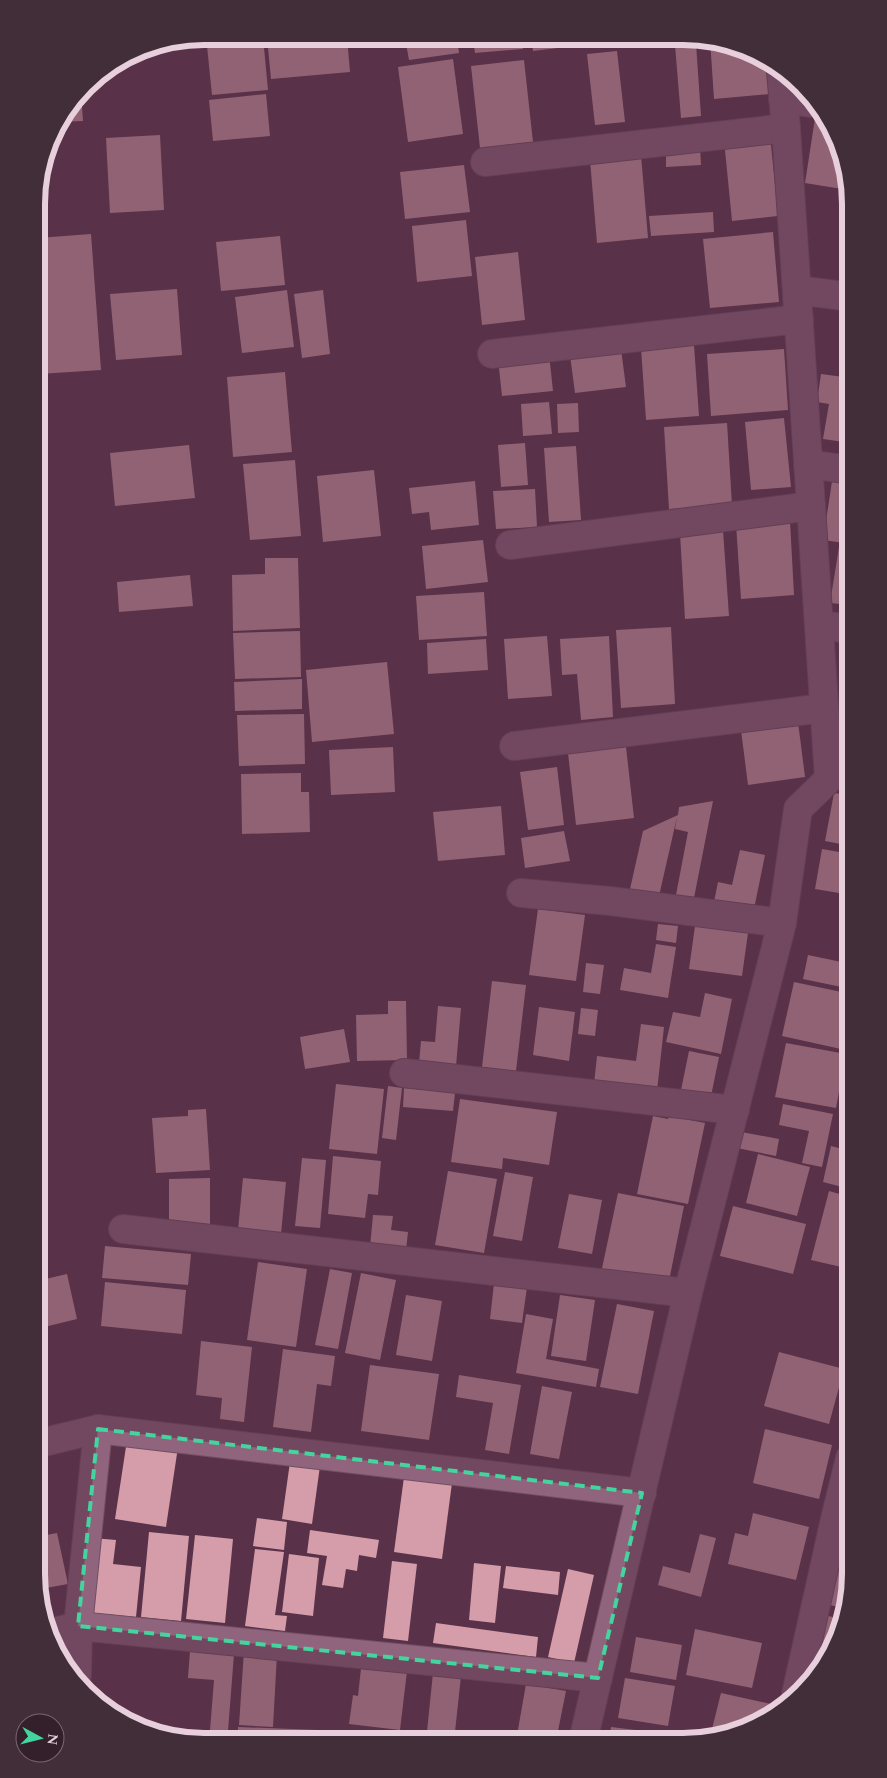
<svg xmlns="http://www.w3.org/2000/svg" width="887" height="1778" viewBox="0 0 887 1778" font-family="Spectral,serif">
	<rect width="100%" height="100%" fill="#593148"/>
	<g fill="#d49da9">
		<path d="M206 36 263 37 268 90 212 95Z"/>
		<path d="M267 37H347L350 72 271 79Z"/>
		<path d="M405 38H457L459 53 409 60Z"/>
		<path d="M473 38H522L523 49 475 53Z"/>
		<path d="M531 38 582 39 583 45 533 51Z"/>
		<path d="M710 39H715L767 65 770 94 714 99Z"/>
		<path d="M696 44 701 116 681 118 675 45Z"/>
		<path d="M617 51 625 122 595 125 587 54Z"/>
		<path d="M453 59 463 134 408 142 398 67Z"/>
		<path d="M524 60 533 142 480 148 471 66Z"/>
		<path d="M81 94 83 121 60 122 74 104Z"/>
		<path d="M266 94 270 136 213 141 209 100Z"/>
		<path d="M816 112 842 151 848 190 805 183Z"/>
		<path d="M160 135 164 210 110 213 106 138Z"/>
		<path d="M770 135 778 216 732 221 724 140Z"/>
		<path d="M700 146 701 165 666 167V148Z"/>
		<path d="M641 155 648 238 597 243 590 160Z"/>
		<path d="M464 165 470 212 405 219 400 172Z"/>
		<path d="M713 212 714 232 651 236 649 216Z"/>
		<path d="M466 220 472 276 417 282 412 226Z"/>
		<path d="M773 232 779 302 710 308 703 239Z"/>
		<path d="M91 234 101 370 39 374 37 346 38 238Z"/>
		<path d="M280 236 285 285 221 291 216 242Z"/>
		<path d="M518 252 525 320 482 325 475 257Z"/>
		<path d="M177 289 182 355 116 360 110 294Z"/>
		<path d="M287 290 294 347 242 353 235 297Z"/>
		<path d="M323 290 330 354 302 358 294 294Z"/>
		<path d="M694 345 699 416 646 420 641 348Z"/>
		<path d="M621 349 626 387 575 393 570 355Z"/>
		<path d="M784 349 788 410 711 416 707 354Z"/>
		<path d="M549 354 553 391 502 396 498 359Z"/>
		<path d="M285 372 292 452 233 457 227 377Z"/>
		<path d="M821 374 851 378V443L823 439 829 404 817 402Z"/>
		<path d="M549 402 552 434 523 436 521 404Z"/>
		<path d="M578 403 579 432 558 433 557 404Z"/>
		<path d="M784 418 791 487 751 490 745 422Z"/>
		<path d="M727 423 732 505 669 509 664 427Z"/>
		<path d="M525 443 528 485 501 487 498 445Z"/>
		<path d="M189 445 195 498 115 506 110 453Z"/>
		<path d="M576 446 581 520 549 522 544 448Z"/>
		<path d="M295 460 301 536 250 540 243 464Z"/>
		<path d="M374 470 381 536 323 542 317 476Z"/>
		<path d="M833 475 851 478V544L823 540Z"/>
		<path d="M475 481 479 525 431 530 429 512 412 514 409 488Z"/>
		<path d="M535 489 537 527 496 529 493 491Z"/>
		<path d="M790 521 794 595 741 599 736 524Z"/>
		<path d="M723 530 729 616 685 619 680 533Z"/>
		<path d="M483 540 488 582 426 589 422 546Z"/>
		<path d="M839 547 851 549V605L830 603Z"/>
		<path d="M265 558H298L300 628 233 631 232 575 265 574Z"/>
		<path d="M190 575 193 606 119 612 117 582Z"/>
		<path d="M484 592 487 636 419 640 416 596Z"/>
		<path d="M671 627 675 704 621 708 616 630Z"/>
		<path d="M300 631 301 677 235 679 233 633Z"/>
		<path d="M547 636 552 696 508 699 504 639Z"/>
		<path d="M609 636 613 717 581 720 577 674 562 675 560 639Z"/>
		<path d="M486 639 488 670 428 674 427 643Z"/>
		<path d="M387 662 394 734 312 742 306 670Z"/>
		<path d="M302 679V709L235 711 234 682Z"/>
		<path d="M304 714 305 764 239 766 237 715Z"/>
		<path d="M798 722 805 777 748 785 741 730Z"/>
		<path d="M393 747 395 792 331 795 329 750Z"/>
		<path d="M626 747 634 818 576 825 568 753Z"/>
		<path d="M557 767 564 825 528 830 520 772Z"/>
		<path d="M301 773V792H309L310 832 242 834 241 774Z"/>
		<path d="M834 793 851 795V846L825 841Z"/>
		<path d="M713 801 693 903 675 900 688 832 675 829 677 817 659 896 630 889 643 831 678 815 679 807Z"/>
		<path d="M501 806 505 855 438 861 433 812Z"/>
		<path d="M564 831 570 861 525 868 521 838Z"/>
		<path d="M822 849 851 854V895L815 889Z"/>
		<path d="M740 850 765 855 754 909 714 902 718 882 732 885Z"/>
		<path d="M538 909 585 915 576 981 529 975Z"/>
		<path d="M658 924 678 926 676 943 656 940Z"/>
		<path d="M695 926 748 933 742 976 689 969Z"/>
		<path d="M656 944 676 947 668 998 620 990 624 968 651 973Z"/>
		<path d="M808 955 851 964V989L803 979Z"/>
		<path d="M586 963 604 965 600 994 583 992Z"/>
		<path d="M492 981 526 985 516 1071 482 1067Z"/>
		<path d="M794 982 851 994V1006L841 1049 782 1036Z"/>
		<path d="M705 993 732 999 721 1054 666 1042 673 1012 700 1017Z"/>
		<path d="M388 1001H406L407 1060 357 1061 356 1015 388 1014Z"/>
		<path d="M438 1006 461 1008 456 1066 419 1063 421 1041 435 1042Z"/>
		<path d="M539 1007 575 1012 569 1061 533 1055Z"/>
		<path d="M581 1008 598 1010 595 1036 578 1034Z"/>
		<path d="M641 1024 664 1027 657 1091 594 1084 597 1056 636 1061Z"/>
		<path d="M344 1029 350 1062 305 1069 300 1037Z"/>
		<path d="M786 1043 846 1054 836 1108 775 1097Z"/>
		<path d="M689 1051 719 1057 711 1096 681 1090Z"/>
		<path d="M336 1084 384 1089 377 1154 329 1149Z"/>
		<path d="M388 1086 402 1088 396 1140 382 1138Z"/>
		<path d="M404 1088 455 1093 453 1111 403 1107Z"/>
		<path d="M460 1099 557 1112 549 1165 503 1158 502 1169 451 1162Z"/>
		<path d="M783 1104 833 1114 822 1167 802 1163 809 1131 779 1125Z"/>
		<path d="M206 1109 210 1170 156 1173 152 1118 188 1116V1110Z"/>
		<path d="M653 1116 668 1119 669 1116 705 1123 688 1204 637 1194Z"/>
		<path d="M736 1131 779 1139 776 1156 732 1147Z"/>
		<path d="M831 1146 850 1151V1189L823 1182Z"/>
		<path d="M758 1154 810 1167 797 1216 746 1203Z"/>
		<path d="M333 1156 381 1161 378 1195 368 1194 365 1218 328 1214Z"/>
		<path d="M302 1158 326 1160 320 1228 295 1226Z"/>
		<path d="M448 1171 497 1179 484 1253 435 1245Z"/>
		<path d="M505 1172 533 1177 522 1241 493 1236Z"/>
		<path d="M210 1178V1229L169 1230V1179Z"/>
		<path d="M243 1178 286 1182 281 1234 238 1230Z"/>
		<path d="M829 1191 850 1197V1269L811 1260Z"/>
		<path d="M618 1193 684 1206 668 1286 601 1273Z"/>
		<path d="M569 1194 602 1200 592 1254 558 1248Z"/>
		<path d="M733 1206 806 1224 793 1274 720 1256Z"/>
		<path d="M373 1215 393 1216 391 1230 408 1232 406 1250 370 1247Z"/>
		<path d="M105 1246 191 1254 188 1285 102 1278Z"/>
		<path d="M258 1262 307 1269 296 1347 247 1340Z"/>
		<path d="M330 1269 352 1273 338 1349 315 1345Z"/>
		<path d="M361 1273 396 1280 380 1360 345 1353Z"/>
		<path d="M67 1274 77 1319 36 1329 37 1281Z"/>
		<path d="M105 1282 186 1290 182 1334 101 1326Z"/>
		<path d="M494 1283 527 1287 522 1323 490 1319Z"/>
		<path d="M406 1295 442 1301 432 1361 396 1355Z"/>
		<path d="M560 1295 595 1300 586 1361 551 1356Z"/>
		<path d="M617 1304 654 1311 638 1394 600 1387Z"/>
		<path d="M526 1314 553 1319 546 1359 599 1369 596 1387 516 1373Z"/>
		<path d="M201 1341 252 1347 244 1422 220 1419 222 1398 196 1395Z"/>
		<path d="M283 1349 335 1356 331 1386 317 1384 311 1432 273 1427Z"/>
		<path d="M779 1352 844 1369 829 1424 764 1406Z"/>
		<path d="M370 1365 439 1374 429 1440 361 1431Z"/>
		<path d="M459 1375 521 1385 509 1454 485 1450 493 1403 456 1397Z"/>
		<path d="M542 1386 572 1392 559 1459 530 1454Z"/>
		<path d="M765 1429 832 1445 819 1499 753 1483Z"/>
		<path d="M127 1440 178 1447 166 1527 115 1519Z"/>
		<path d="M290 1462 320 1466 312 1524 282 1519Z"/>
		<path d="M404 1477 452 1483 442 1559 394 1552Z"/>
		<path d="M753 1513 809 1527 796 1580 728 1564 735 1533 748 1536Z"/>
		<path d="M257 1518 287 1522 284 1550 253 1546Z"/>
		<path d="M310 1530 379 1540 376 1558 359 1555 357 1571 346 1569 343 1588 322 1585 327 1556 307 1553Z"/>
		<path d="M149 1532 189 1536 181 1621 141 1617Z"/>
		<path d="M57 1533 68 1584 46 1588 52 1615 43 1616 36 1574V1537Z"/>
		<path d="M700 1534 716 1538 701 1597 658 1585 663 1566 690 1573Z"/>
		<path d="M195 1535 233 1539 225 1623 186 1619Z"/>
		<path d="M843 1536 850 1538V1585L845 1608 829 1605Z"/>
		<path d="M93 1538 116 1540 113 1564 141 1567 136 1617 84 1612Z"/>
		<path d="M255 1549 284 1552 275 1615 287 1616 285 1631 245 1626Z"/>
		<path d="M289 1554 319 1558 313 1616 282 1612Z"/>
		<path d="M392 1561 417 1564 408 1641 383 1638Z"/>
		<path d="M474 1563 501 1566 495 1623 469 1620Z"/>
		<path d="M506 1566 560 1572 558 1595 503 1588Z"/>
		<path d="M568 1569 594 1575 574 1663 548 1657Z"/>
		<path d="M818 1614 843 1619 838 1638 816 1676 809 1683Z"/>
		<path d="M436 1623 538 1637 536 1657 433 1643Z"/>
		<path d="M695 1629 762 1643 752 1688 686 1675Z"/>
		<path d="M636 1637 682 1645 676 1680 630 1672Z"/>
		<path d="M190 1651 234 1654 228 1731 210 1730 214 1680 188 1678Z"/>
		<path d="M244 1651 277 1654 273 1727 239 1725Z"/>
		<path d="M362 1659 408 1663 400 1730 349 1724 353 1695 358 1696Z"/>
		<path d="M433 1673 461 1676 454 1741H426Z"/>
		<path d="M625 1678 675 1686 668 1726 618 1718Z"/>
		<path d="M526 1684 566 1691 556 1741H516Z"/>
		<path d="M721 1693 771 1704 768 1717 736 1733 710 1737Z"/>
		<path d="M238 1727 319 1730V1741L238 1740Z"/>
		<path d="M611 1727 668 1734 667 1742H609Z"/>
		<path d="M354 1733 402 1738V1741H353Z"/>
	</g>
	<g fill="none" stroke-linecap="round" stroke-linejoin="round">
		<g stroke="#704f62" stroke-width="30">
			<g id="street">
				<path d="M783 99 810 103"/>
				<path d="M485 162 786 128"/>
				<path d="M797 290 851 297"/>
				<path d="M492 354 799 319"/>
				<path d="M808 464 851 470"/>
				<path d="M510 545 811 506"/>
				<path d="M819 625 851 629"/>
				<path d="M514 746 824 708"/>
				<path d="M521 893 610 901 782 923"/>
				<path d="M404 1073 735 1110"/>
				<path d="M123 1229 688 1293"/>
				<path d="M36 1444 98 1429 642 1493"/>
				<path d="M49 1633 78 1626 598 1678"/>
				<path d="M77 1675 78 1626 98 1429"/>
				<path d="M796 1694 835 1519 850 1458"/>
				<path d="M583 1741 688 1293 782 923 798 809 829 779 786 128 781 72"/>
			</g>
		</g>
		<use href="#street" stroke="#90647d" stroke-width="28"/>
	</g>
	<path d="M0 0H887V1778H0ZM98 1429 642 1493 598 1678 78 1626Z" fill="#593148" fill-opacity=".55" fill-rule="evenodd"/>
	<path fill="none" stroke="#44d49f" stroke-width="4" stroke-dasharray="10 6" stroke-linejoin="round" d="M98 1429 642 1493 598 1678 78 1626Z"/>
	<path d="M0 0H887V1778H0ZM204 45H683A159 159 0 0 1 842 204V1574A159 159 0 0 1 683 1733H204A159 159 0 0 1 45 1574V204A159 159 0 0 1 204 45Z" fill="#412e39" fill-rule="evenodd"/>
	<path fill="none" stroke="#e8cfdc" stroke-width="6" d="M204 45H683A159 159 0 0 1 842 204V1574A159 159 0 0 1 683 1733H204A159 159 0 0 1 45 1574V204A159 159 0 0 1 204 45Z"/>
	<g transform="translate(40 1738) rotate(97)"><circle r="24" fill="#33202b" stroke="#7b6672"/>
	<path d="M0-4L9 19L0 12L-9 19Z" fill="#44d49f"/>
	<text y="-8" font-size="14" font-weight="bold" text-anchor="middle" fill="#e8cfdc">N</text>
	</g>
</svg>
